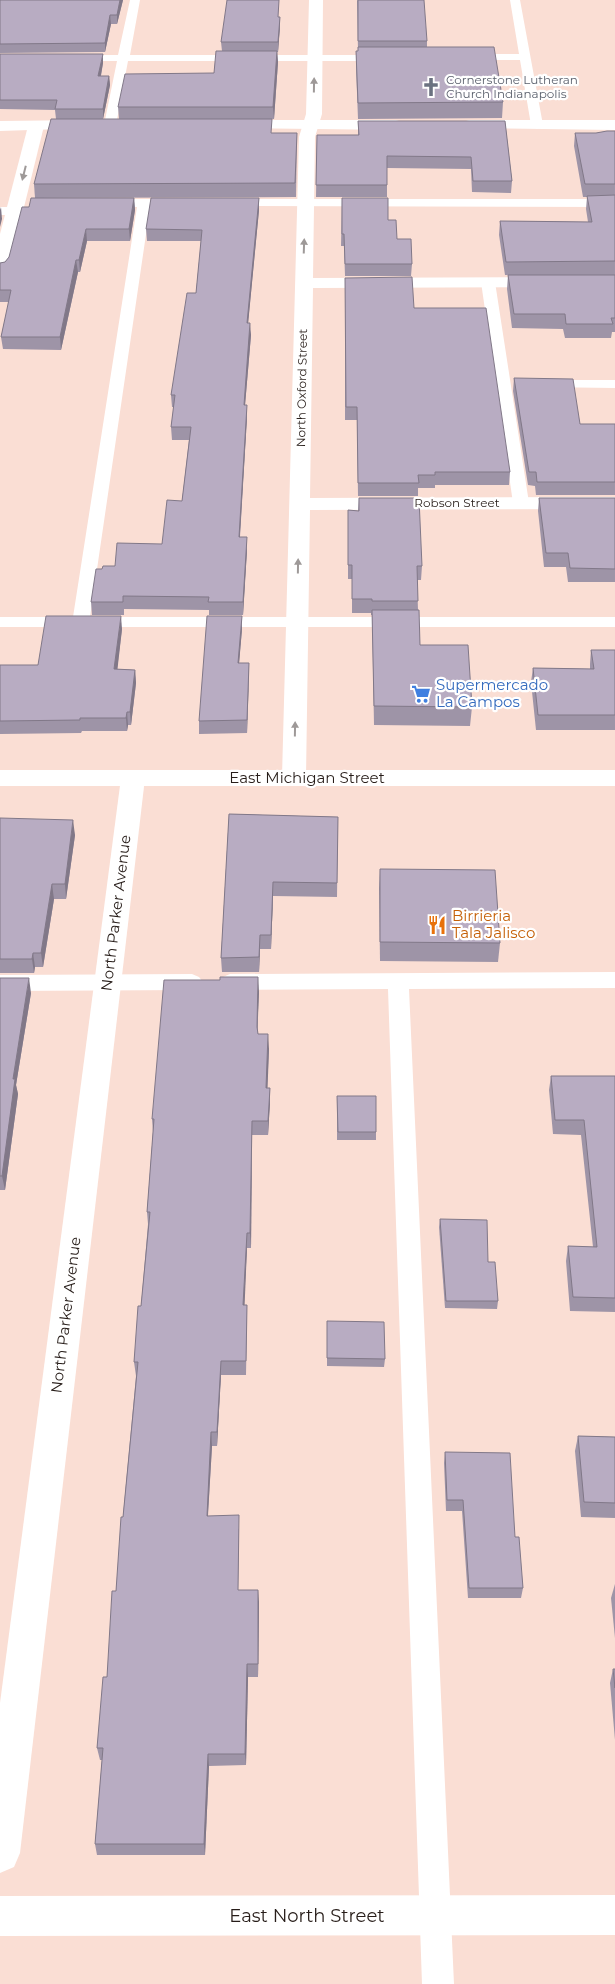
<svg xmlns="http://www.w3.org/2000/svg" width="615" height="1984" viewBox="0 0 615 1984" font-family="Montserrat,sans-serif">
	<rect width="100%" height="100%" fill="#faded4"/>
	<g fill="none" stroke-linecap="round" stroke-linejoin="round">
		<g fill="#fff" fill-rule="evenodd">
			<path d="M130 0H140L130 55H385L391 58 385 61H128L116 125 110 129 104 125 117 61H75L69 58 75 55H118Z"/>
			<path d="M510 0H520L543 125 537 129 531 125 520 60H468L462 57 468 54H519Z"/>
			<path d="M107 199H179L186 203 179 207H150L90 617H615V627H0V617H73L137 207 102 206 100 203Z"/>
			<path d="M232 199H615V207L227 206 225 203 227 200Z"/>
			<path d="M0 207H14L21 211 14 215H0Z"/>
			<path d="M488 278 495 282 529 503 527 506H515L513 503 481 282Z"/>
			<path d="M544 380H615V388L539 387 537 384 539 381Z"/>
			<path d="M615 972V988L409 989 454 1984H422L388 989 230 990 223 987 219 982 223 977 230 974Z"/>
			<path d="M192 974 199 977 203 982 199 987 192 990 0 991V975Z"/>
		</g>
		<g fill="#fff" fill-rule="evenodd">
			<path d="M309 0H323L322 114 315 137 313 278 615 277V287L313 288 310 498 615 497V509L310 510 306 777 303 783 294 785 285 783 282 777 299 137 306 114Z"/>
			<path d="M36 121 42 123 44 126 9 268 6 272 0 273V234L28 126 30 123Z"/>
			<path d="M133 770 142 772 145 778 20 1853 14 1867 0 1873V1703L121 778 124 772Z"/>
			<path d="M615 1895V1935L0 1936V1896Z"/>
		</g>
		<g fill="#fff" fill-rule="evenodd">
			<path d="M86 120 92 122 94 125 92 128 0 131V121Z"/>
			<path d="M234 120H396L402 122 404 125 402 128 396 130 228 128 226 125 228 122Z"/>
			<path d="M469 120H615V130L463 128 461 125 463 122Z"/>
			<rect x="0" y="770" width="615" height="16"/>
		</g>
	</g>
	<g fill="#9e94a7">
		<path d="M0 0H123L117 24H111L105 52 0 53Z"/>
		<path d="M357 0 427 41V47L503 102 502 118 358 119 356 67V51H358Z"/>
		<path d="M279 17H280V26L278 52H277L278 62 274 119H119L118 107 214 73 222 51 221 42Z"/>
		<path d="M0 54 103 63 101 76H109L110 85 103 119H56L55 110 0 109Z"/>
		<path d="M358 121H505L512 181 511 193 472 192 471 169 387 168V197H316L317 135H358Z"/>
		<path d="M615 131V332H612L611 338H565L563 329 512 328 507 289 508 275H505L499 235 500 221 588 222 586 209 587 197H583L574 146 575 133H596Z"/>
		<path d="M297 133 296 197 35 198 34 184Z"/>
		<path d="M134 198 135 210 130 241H87L80 272H78L61 350 3 349 1 337 9 302H0V263L5 262 9 257 29 207Z"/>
		<path d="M259 198V210L248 323 251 335 245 405 247 417 240 537 247 550 243 615H209V610L124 609V615H92L91 602 102 569 115 566 162 544 182 501 189 440H172L171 427 174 407H172L171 395 196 293 201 241H147L146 229Z"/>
		<path d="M342 198 388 220 397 239 412 264 411 276H345L344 246H341Z"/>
		<path d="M345 278 414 308 510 472 509 485H435V488H418V496H358L357 420H345Z"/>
		<path d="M514 378 580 424H615V495H536L535 486 528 485 513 391Z"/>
		<path d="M359 498 422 566 421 580H417L418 610 420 645 472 707 470 726 374 725 372 615H371V613H352V579H348V510L358 511Z"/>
		<path d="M539 498H615V582H568L566 567H544L538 511Z"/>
		<path d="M122 629 117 669 135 670 136 683 131 725H128L127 731H82L81 733 0 734V665H38Z"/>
		<path d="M242 629 239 663H249L247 733 199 734V721Z"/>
		<path d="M591 650H615V730H536L531 682 533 668 590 669V664Z"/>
		<path d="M229 814 338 817 337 897 273 896 271 949H260L259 972H222L221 958Z"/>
		<path d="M0 818 75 835 66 899H54L43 967H35L34 973H0Z"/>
		<path d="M380 869 500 943 498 962 380 961 379 888Z"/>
		<path d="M0 978 31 993 16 1085 18 1094 5 1190H0Z"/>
		<path d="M259 992 257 1032 258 1034 269 1049 267 1088H270V1102L268 1135H252L251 1248H247L244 1305H247V1319L246 1375H221L217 1446H212L208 1516 239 1529 238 1590 259 1602 258 1677H248L246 1765 209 1766 205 1855H97L95 1844 102 1760H100L97 1748 107 1677 116 1591 136 1376 134 1362 141 1306 148 1224 147 1212 153 1132 152 1119Z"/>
		<path d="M551 1076H615V1312L570 1311 566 1261 568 1246 593 1247 581 1135 553 1134 549 1090Z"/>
		<path d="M337 1096 376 1132V1140H337Z"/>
		<path d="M440 1219 488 1262 498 1301 497 1309 445 1308 439 1227Z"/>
		<path d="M327 1321 385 1359 384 1367 327 1366Z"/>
		<path d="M578 1436 615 1437V1518L581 1517 575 1451Z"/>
		<path d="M445 1452 515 1537 523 1588 521 1598H468L462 1511H446L444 1463Z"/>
		<path d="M615 1584V1638L611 1598Z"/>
		<path d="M613 1669H615V1740L610 1683Z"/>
	</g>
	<g fill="#817888">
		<path d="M120 0H123L117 24V15Z"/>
		<path d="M110 15 111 24 105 52V43Z"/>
		<path d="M280 17V26L278 52V42Z"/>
		<path d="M277 51 278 62 274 119 273 107Z"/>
		<path d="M103 54V63L99 85 98 76Z"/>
		<path d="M109 76 110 85 103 119V109Z"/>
		<path d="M134 198 135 210 130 241 129 229Z"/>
		<path d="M259 198V210L247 335V323Z"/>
		<path d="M1 207 2 219 0 227V210Z"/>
		<path d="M86 229 87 241 80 272 79 260Z"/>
		<path d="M76 260 78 272 61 350 60 337Z"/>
		<path d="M250 323 251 335 244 417V405Z"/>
		<path d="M247 405V417L239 550V537Z"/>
		<path d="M247 537V550L243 615V602Z"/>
		<path d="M121 616 122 629 116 682 114 669Z"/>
		<path d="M242 616V629L238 676V663Z"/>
		<path d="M249 663V676L247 733V720Z"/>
		<path d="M135 670 136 683 131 725 130 712Z"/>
		<path d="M127 712 128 725 127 731 126 718Z"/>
		<path d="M73 820 75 835 66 899 65 884Z"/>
		<path d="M273 882V896L271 949V935Z"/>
		<path d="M52 884 54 899 43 967 41 953Z"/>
		<path d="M260 935V949L259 972V957Z"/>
		<path d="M33 953 35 967 34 973 32 959Z"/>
		<path d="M258 977 259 992 257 1042V1027Z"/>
		<path d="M29 978 31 993 16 1085 18 1094 5 1190 2 1176 13 1079Z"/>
		<path d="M268 1034 269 1049 267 1102 266 1088Z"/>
		<path d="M270 1088V1102L268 1135V1121Z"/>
		<path d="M252 1121V1135L251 1248 250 1233Z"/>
		<path d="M247 1233V1248L244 1319 243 1305Z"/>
		<path d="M221 1361V1375L217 1446V1432Z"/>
		<path d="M211 1432 212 1446 207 1529V1516Z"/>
		<path d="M258 1590 259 1602 258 1677Z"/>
		<path d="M247 1664 248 1677 246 1765 245 1754Z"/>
		<path d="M208 1754 209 1766 205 1855 204 1844Z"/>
	</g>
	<g fill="#b8acc2" stroke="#817888">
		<path d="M0 0H120L117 15H110L105 43 0 44Z"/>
		<path d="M227 0H279L278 17H280L278 42H221Z"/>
		<path d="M358 0H424L427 41H358Z"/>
		<path d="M358 47H494L503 102 358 103 356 51H358Z"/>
		<path d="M216 51H277L273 107H118L125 74 214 73Z"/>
		<path d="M0 54H103L98 76H109L103 109H55L57 100H0Z"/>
		<path d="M51 119H272L271 133H297L295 183 34 184Z"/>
		<path d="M358 121H505L512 181H473L471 157 387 156V185H316L317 135H359Z"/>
		<path d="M607 131H615V184H585L575 133H596Z"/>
		<path d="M615 195V261L506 262 500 221 592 222 587 196Z"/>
		<path d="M31 198H134L129 229H86L79 260H76L60 337H1L11 290H0V263L5 262 9 257 22 207H29Z"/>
		<path d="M151 198H259L247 323H250L244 405H247L239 537H247L243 602H208L209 597 123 596V602H91L96 569H102L103 566H115L117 543 162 544 167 500 182 501 191 427H171L175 395H171L187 293H196L202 230 146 229Z"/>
		<path d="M342 198H388V220H396L397 239H411L412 264H345L344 234H342Z"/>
		<path d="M508 275H615V318H611L613 324H566L565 314H514Z"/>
		<path d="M412 277 414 308H486L510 472H435V475H418L419 483H358L357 407H346L345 278Z"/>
		<path d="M514 378 573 379 580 424H615V482H537L536 472H529Z"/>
		<path d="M359 498H419L422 566H417L418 601H372V599H352V565H348V510L359 511Z"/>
		<path d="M539 498H615V569L570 568 568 553H546Z"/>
		<path d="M372 610H419L420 645H468L472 707 374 706Z"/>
		<path d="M46 616H121L114 669 135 670 130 712H127L126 718H80V720L0 721V665H38Z"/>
		<path d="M207 616H242L238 663H249L247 720 199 721Z"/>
		<path d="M591 650H615V715H538L533 668 594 669Z"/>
		<path d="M229 814 338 817 337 883 273 882 271 935H260L259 957 221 958Z"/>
		<path d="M0 818 73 820 65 884H52L41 953H33L32 959H0Z"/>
		<path d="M380 869 495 870 500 943 380 942Z"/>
		<path d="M220 977H258L257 1027 258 1034H268L266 1088H270L268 1121H252L250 1233H247L243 1305H247L246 1361H221L217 1432H211L207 1516 239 1515 238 1590H258V1664H247L245 1754H208L204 1844H95L103 1748H97L103 1677H107L112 1591H116L121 1517H123L138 1362H134L138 1306H141L150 1212H147L154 1119H152L164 980H220Z"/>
		<path d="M0 978H29L13 1079H15L2 1176H0Z"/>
		<path d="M551 1076H615V1298L573 1297 568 1246 597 1247 584 1120H555Z"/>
		<path d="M337 1096H376V1132H338Z"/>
		<path d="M440 1219 487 1220 488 1262H495L498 1301H446Z"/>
		<path d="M327 1321 384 1322 385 1359 327 1358Z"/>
		<path d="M578 1436 615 1437V1503L584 1502Z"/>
		<path d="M445 1452 510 1453 515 1537H519L523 1588H469L463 1500H447Z"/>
		<path d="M613 1669H615V1688Z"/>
	</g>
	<defs><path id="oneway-solid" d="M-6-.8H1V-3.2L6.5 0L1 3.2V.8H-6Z" transform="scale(1.25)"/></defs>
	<g fill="#9e9998">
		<use href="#oneway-solid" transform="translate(314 85) rotate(-89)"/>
		<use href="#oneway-solid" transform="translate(24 173) rotate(104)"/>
		<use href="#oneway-solid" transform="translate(304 246) rotate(-88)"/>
		<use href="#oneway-solid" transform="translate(298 566) rotate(-89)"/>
		<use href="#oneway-solid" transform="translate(295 729) rotate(-89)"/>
	</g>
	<defs>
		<g id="church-bare" transform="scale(1.5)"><path d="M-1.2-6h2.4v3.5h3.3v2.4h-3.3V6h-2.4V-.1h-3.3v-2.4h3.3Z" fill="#6b7280" stroke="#fff" stroke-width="2.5" paint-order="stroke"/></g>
		<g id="supermarket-bare" transform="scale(1.5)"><path d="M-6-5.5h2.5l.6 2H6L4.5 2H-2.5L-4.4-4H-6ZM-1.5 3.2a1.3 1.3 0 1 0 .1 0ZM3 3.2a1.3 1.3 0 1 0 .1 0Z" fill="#3f7fe0" stroke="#fff" stroke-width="2.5" paint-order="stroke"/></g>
		<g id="restaurant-bare" transform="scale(1.5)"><path d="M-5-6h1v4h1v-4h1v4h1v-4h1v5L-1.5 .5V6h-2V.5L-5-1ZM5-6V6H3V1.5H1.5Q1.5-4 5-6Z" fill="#e8710a" stroke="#fff" stroke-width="2.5" paint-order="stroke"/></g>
	</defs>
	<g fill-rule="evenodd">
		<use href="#church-bare" x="431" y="87"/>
		<use href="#supermarket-bare" x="421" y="694"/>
		<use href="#restaurant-bare" x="437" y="925"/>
	</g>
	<g text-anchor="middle" stroke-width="4.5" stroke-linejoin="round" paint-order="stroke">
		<g font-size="12" fill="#5b616d" stroke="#fff" text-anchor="start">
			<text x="446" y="84">Cornerstone Lutheran<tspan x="446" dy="14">Church Indianapolis</tspan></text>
		</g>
		<g font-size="12" fill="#271d19" stroke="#fff">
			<text transform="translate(302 388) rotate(-89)" y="4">North Oxford Street</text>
			<text x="457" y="507">Robson Street</text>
		</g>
		<g font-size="15" fill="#366cbe" stroke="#fff" text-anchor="start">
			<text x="436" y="690">Supermercado<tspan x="436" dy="17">La Campos</tspan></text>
		</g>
		<g font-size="15" fill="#271d19" stroke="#fff">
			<text x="307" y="783">East Michigan Street</text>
			<text transform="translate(116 913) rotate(-83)" y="5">North Parker Avenue</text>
			<text transform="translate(66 1315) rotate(-83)" y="5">North Parker Avenue</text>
		</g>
		<g font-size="15" fill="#c56008" stroke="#fff" text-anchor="start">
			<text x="452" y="921">Birrieria<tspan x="452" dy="17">Tala Jalisco</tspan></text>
		</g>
		<g font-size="18" fill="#271d19" stroke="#fff">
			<text x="307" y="1922">East North Street</text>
		</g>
	</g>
</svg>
